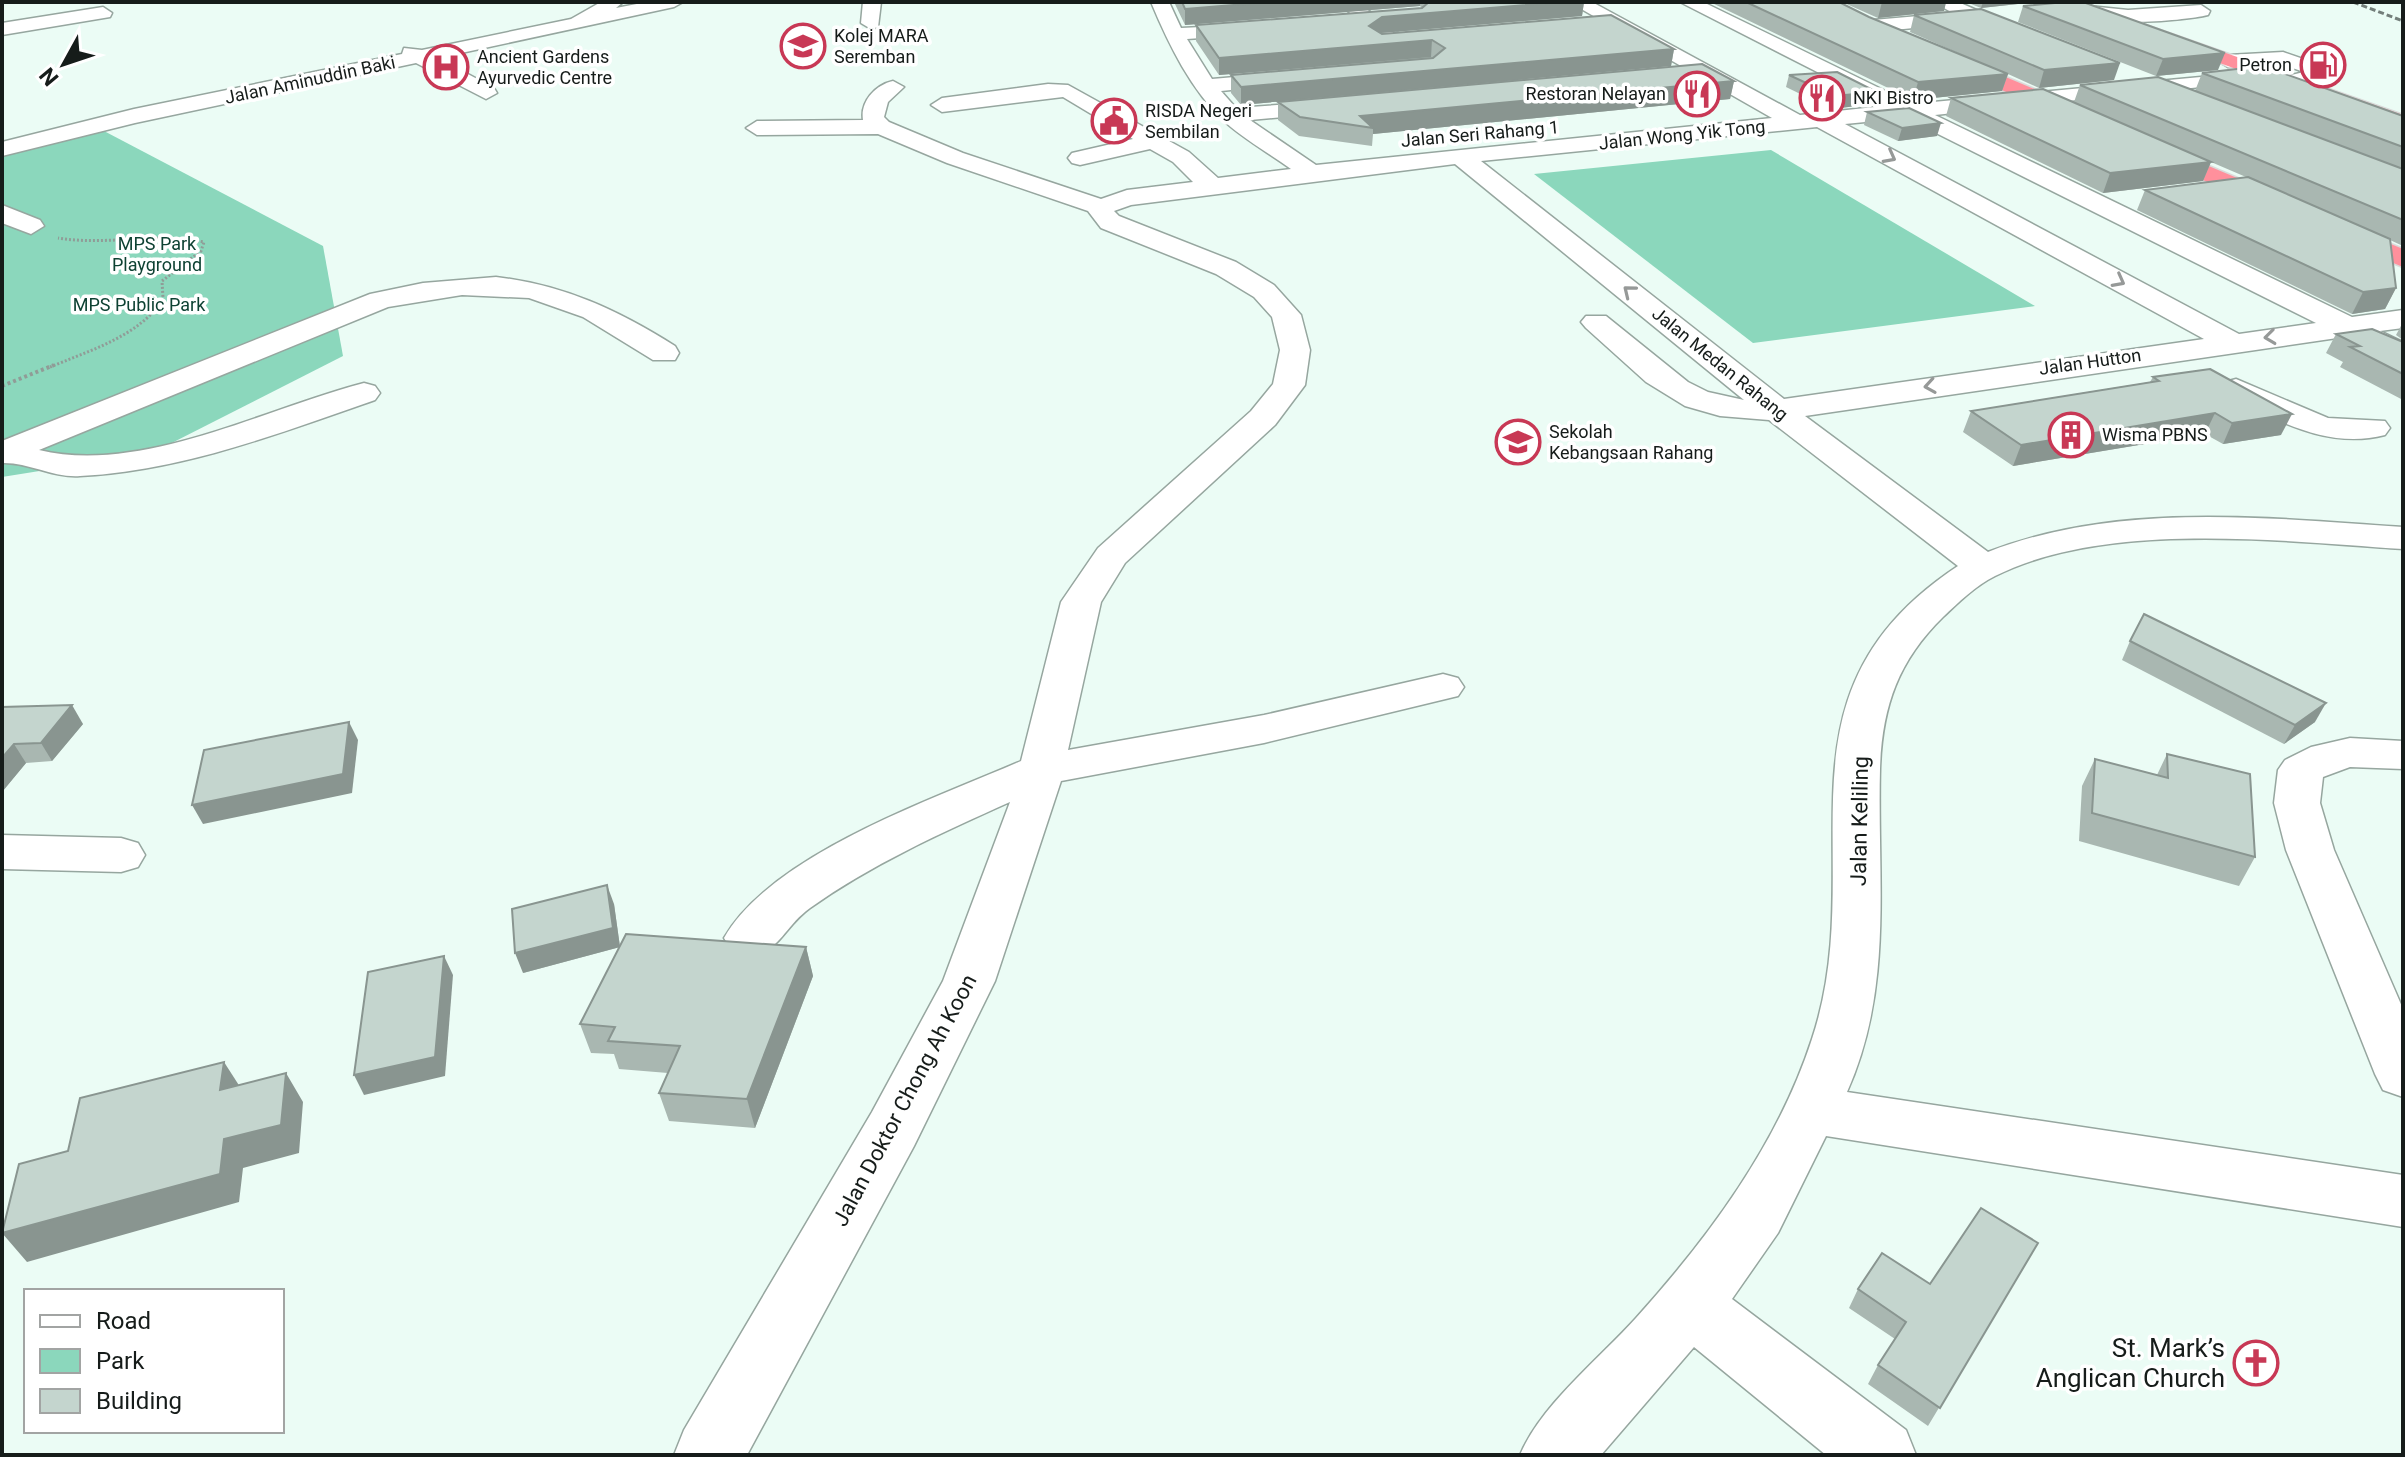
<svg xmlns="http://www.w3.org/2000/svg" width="2405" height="1457" viewBox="0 0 2405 1457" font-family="Roboto,sans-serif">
	<rect width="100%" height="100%" fill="#ebfcf5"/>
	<g fill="#8bd7bc">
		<path d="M104 131 323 246 343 356 152 453 2 477V156Z"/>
		<path d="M1771 150 2035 306 1753 343 1534 174Z"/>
	</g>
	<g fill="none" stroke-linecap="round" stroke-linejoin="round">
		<g stroke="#96a69f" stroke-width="3">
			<g id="minor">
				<path d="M601 2H623L616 8 647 2H683L674 7 438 58 494 88 497 93 486 99 416 63 135 123 2 156V142L134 109 402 54 404 48 422 50 571 19Z"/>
				<path d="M863 2H881L878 27 871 29 861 23Z"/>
				<path d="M1151 2H1169L1181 28 1264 24 1267 28 1264 32 1257 34 1187 39 1212 79 1292 72 1302 78 1292 84 1221 91 1236 108 1347 100 1350 105 1347 110 1339 112 1250 120 1316 165 1772 118 1569 2H1592L1800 115 1884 106 1680 2H1703L1912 104 2265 71 2268 75 2265 79 2258 81 1935 115 2352 317 2403 310V328L2380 331 2403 342V363L2344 337 1805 416 1988 552C2118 501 2267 518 2403 527V549C2281 541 2106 520 1995 576 1975 586 1959 602 1943 617 1898 661 1882 707 1880 769 1877 880 1894 987 1847 1092L2403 1175V1227L1826 1136 1778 1233 1732 1299 1906 1430 1916 1455H1826L1694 1347 1601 1455H1520C1541 1405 1599 1359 1636 1318 1709 1237 1778 1144 1812 1039 1872 859 1761 696 1958 566L1769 420 1720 416 1685 406 1646 382 1586 328 1581 322 1586 316H1606L1688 382 1708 392 1744 400 1455 164 1131 205 1114 211 1119 216 1236 262 1274 285 1301 315 1310 350 1305 385 1275 425 1125 563 1101 602 1068 750 1264 715 1443 674 1458 678 1464 687 1458 696 1264 743 1061 781 995 981 914 1146 747 1455H674L684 1430 872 1112 943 981 1010 802C941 833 872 864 810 908 779 930 777 965 732 951L724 938C772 854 934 799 1021 761L1061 602 1098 548 1251 411 1273 384 1280 350 1272 317 1254 297 1216 274 1101 228 1088 211 947 163 878 134 757 135 746 128 757 121 863 120C860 102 875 85 893 81L904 87 888 102 884 117 889 122 963 153 1101 199 1127 190 1193 182 1173 162 1150 149 1080 165 1072 163 1068 158 1072 153 1133 139 1063 97 942 112 931 105 942 98 1048 84 1068 85 1189 152 1218 178 1291 169C1269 153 1245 140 1225 122 1191 90 1169 45 1151 2ZM1906 118 2316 323 2239 334 1845 124ZM1817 127 2204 339 1784 399 1481 161Z"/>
				<path d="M1336 2H1357L1442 66 1439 70H1425Z"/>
				<path d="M1933 2H1958L2027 32 2017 38 1975 22 1873 32 1863 26 1873 20 1953 13Z"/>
				<path d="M2201 5 2210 11 2208 15C2184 21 2096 28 2080 12L2089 6 2128 10Z"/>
				<path d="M103 7 112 13 110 17 2 35V23Z"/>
				<path d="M2283 52 2335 70 2338 74 2335 78 2286 88 2275 82 2279 78 2304 72 2281 64 2228 67 2218 61 2228 55Z"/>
				<path d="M2 205 40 220 44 226 31 234 2 223Z"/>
				<path d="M496 277C564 285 618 310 675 346L679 353 675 360H653L583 317 529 298 462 295 388 307 39 450C141 475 266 408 364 383L375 386 380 393 375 400C280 433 182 471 80 476 53 478 28 462 2 463V441L370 294 423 283Z"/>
				<path d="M2236 379 2328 418 2385 421 2390 428 2385 435C2326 450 2277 419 2225 396L2220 389 2225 382Z"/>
				<path d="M2350 738 2403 741V769L2350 767 2323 777 2320 803 2334 850 2403 1009V1097L2383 1090 2375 1074 2286 850 2274 803 2278 770 2285 760 2311 747Z"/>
				<path d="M2 835 121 838 138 843 145 855 138 867 121 872 2 869Z"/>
			</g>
		</g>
		<g stroke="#dadbda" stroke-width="3">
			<g id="highway">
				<path d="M2053 2H2080L2403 115V130Z"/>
				<path d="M1949 53 2084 110 2087 115 2076 122 2068 120 1942 63 1939 59Z"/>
				<path d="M2154 143 2287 199 2291 204 2278 212 2269 209 2146 155 2142 150 2146 145Z"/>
				<path d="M2337 222 2403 249V267L2328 236 2324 230 2328 224Z"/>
			</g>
		</g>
		<path stroke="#909c97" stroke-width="3" stroke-dasharray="2 2" stroke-linecap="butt" d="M50 367C86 352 143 335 163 298L162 281 201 251 204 242C156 232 107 246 58 238"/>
		<path stroke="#909c97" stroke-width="4" stroke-dasharray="3 3" stroke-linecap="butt" d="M2 386 54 365"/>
		<use href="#minor" fill="#fff" fill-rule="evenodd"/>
		<use href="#highway" fill="#ff909c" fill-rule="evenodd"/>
		<path stroke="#737e7a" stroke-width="3" stroke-dasharray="6 3" stroke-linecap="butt" d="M2353 2 2403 21"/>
	</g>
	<g fill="#a9b7b1">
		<path d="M1174 2H1584L1582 16 1381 33 1674 49 1671 66 1241 105 1231 93V75L1432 58 1219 75 1196 41V25L1422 8 1420 6 1185 25Z"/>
		<path d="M1710 2H1839L1869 17 1981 63 1910 32 1914 15 2114 80 2039 88 2008 74 2002 91 1913 100Z"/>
		<path d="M1842 2H1946L1944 11 1878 18Z"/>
		<path d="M1966 2H2036L1981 8Z"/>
		<path d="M2023 6 2218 70 2156 76 2018 22Z"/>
		<path d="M2202 73 2403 116V246L2390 240 2396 288 2385 309 2352 314 2137 210 2145 190 2246 177 2211 162 2203 181 2103 193 1946 116 1951 98 2074 102 2080 85 2195 91Z"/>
		<path d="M1789 75 1877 92 1874 104 1831 109 1786 87Z"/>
		<path d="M1734 81 1730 99 1373 134 1372 146 1299 136 1278 120V102Z"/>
		<path d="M1867 112 1937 136 1898 141 1864 125Z"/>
		<path d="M2403 322V340L2396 335Z"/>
		<path d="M2336 334 2403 342V400L2340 367 2343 362 2326 353Z"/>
		<path d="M2153 377 2281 435 2223 444 2205 434 2013 466 1963 432 1971 411 2150 382Z"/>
		<path d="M2130 641 2315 722 2284 744 2122 660Z"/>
		<path d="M2 707 83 724 52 761 26 763 2 792Z"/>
		<path d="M2167 754 2255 857 2239 886 2079 841 2082 786 2095 759 2157 775Z"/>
		<path d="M614 904 620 947H806L813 976 755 1128 669 1121 659 1093 668 1073 619 1069 614 1054 591 1053 580 1024 620 947 523 973Z"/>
		<path d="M2038 1243 1928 1426 1868 1384 1878 1365 1895 1339 1849 1308 1858 1289 1930 1284Z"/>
	</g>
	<g fill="#899590">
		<path d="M1270 2H1420V6L1185 25V9Z"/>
		<path d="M1561 2H1584L1582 16 1381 33 1369 26 1382 17Z"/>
		<path d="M1882 2H1946L1944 11 1878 18Z"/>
		<path d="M1983 2H2036L1981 8Z"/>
		<path d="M1432 40 1431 57 1219 75V58Z"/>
		<path d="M1674 49 1671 66 1241 105V87Z"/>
		<path d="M2225 53 2218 70 2156 76 2163 59Z"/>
		<path d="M2120 63 2114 80 2039 88 2044 70Z"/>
		<path d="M2008 74 2002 91 1913 100 1918 82Z"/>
		<path d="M1734 81 1730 99 1373 134V128L1360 116Z"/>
		<path d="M1877 92 1874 104 1831 109 1834 96Z"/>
		<path d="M1941 123 1937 136 1898 141 1902 128Z"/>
		<path d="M2211 162 2203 181 2103 193 2110 173Z"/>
		<path d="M2396 288 2385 309 2352 314 2363 292Z"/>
		<path d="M2215 413 2205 434 2013 466 2021 445Z"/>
		<path d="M2292 414 2281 435 2223 444 2232 423Z"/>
		<path d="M2326 703 2315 722 2284 744 2295 725Z"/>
		<path d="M72 705 83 724 52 761 41 743Z"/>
		<path d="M349 722 358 740 352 793 203 824 192 805Z"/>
		<path d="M14 744 26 763 2 792V758Z"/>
		<path d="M607 885 614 904 620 947 523 973 515 953Z"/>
		<path d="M806 947 813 976 755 1128 747 1099Z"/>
		<path d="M444 956 453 975 445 1076 364 1095 354 1075Z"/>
		<path d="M224 1062 242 1090H220Z"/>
		<path d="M286 1073 303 1102 299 1153 243 1168 239 1202 27 1262 2 1233 224 1139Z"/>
	</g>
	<g fill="#c4d5ce" stroke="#899590" stroke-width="2">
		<path d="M1182 2H1270L1185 9Z"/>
		<path d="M1429 2H1561L1382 17 1369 26 1382 34 1611 15 1674 49 1241 87 1231 75 1433 58 1445 48 1432 40 1219 58 1196 25 1422 8Z"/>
		<path d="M1746 2H1839L1869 17 2008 74 1918 82Z"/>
		<path d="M2065 2H2083L2225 53 2163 59 2023 6Z"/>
		<path d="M1981 9 2120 63 2044 70 1914 15Z"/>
		<path d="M1702 64 1734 81 1360 116 1373 128 1300 117 1278 102Z"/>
		<path d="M2263 66 2403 116V147L2202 73Z"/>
		<path d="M1837 72 1877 92 1834 96 1789 75Z"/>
		<path d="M2158 77 2403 169V220L2080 85Z"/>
		<path d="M2043 89 2211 162 2110 173 1951 98Z"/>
		<path d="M1909 108 1941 123 1902 128 1867 112Z"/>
		<path d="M2248 177 2390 239 2396 288 2363 292 2145 190Z"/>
		<path d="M2372 329 2403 342V374L2350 347 2360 346 2336 334Z"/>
		<path d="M2210 369 2292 414 2232 423 2215 413 2021 445 1971 411 2159 381 2153 377Z"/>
		<path d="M2144 614 2326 703 2295 725 2130 641Z"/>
		<path d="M72 705 41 743 14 744 2 758V707Z"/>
		<path d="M349 722 343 774 192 805 204 750Z"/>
		<path d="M2167 754 2250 774 2255 857 2092 813 2095 759 2168 778Z"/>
		<path d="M607 885 613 928 515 953 512 909Z"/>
		<path d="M626 934 806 947 747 1099 659 1093 680 1046 608 1041 615 1027 580 1024Z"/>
		<path d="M444 956 435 1057 354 1075 368 972Z"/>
		<path d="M224 1062 220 1090 286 1073 281 1125 224 1139 220 1174 2 1233 19 1164 68 1151 80 1098Z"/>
		<path d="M1981 1208 2038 1243 1940 1408 1878 1365 1906 1322 1858 1289 1882 1253 1930 1284Z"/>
	</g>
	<defs><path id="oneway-chevron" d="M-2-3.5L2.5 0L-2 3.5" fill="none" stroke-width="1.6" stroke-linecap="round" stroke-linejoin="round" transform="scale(2)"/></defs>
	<g stroke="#969998">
		<use href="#oneway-chevron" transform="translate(1890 157) rotate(28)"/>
		<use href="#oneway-chevron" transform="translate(2119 281) rotate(28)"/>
		<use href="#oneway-chevron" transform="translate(1629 291) rotate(-141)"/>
		<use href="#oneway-chevron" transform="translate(2270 337) rotate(173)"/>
		<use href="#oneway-chevron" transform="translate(1930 386) rotate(171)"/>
	</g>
	<defs>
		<g id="university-ring" transform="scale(2.3)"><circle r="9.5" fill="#fff" stroke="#c83855" stroke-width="1.5"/><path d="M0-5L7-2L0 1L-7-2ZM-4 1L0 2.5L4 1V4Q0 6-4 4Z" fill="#c83855"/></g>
		<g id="fuel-ring" transform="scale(2.3)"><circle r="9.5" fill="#fff" stroke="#c83855" stroke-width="1.5"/><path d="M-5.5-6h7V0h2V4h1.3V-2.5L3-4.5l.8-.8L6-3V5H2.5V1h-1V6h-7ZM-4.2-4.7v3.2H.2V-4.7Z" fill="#c83855"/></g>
		<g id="hospital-ring" transform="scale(2.3)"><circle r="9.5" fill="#fff" stroke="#c83855" stroke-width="1.5"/><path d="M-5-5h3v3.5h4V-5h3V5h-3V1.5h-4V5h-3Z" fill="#c83855"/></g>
		<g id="restaurant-ring" transform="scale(2.3)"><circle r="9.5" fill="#fff" stroke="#c83855" stroke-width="1.5"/><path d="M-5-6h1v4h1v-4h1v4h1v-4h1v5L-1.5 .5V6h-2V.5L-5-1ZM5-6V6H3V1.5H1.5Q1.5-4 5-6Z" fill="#c83855"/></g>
		<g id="civic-ring" transform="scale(2.3)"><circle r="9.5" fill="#fff" stroke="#c83855" stroke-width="1.5"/><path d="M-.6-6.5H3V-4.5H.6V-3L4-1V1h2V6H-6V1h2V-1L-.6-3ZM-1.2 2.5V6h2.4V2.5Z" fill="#c83855"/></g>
		<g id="building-ring" transform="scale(2.3)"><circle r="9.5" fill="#fff" stroke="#c83855" stroke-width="1.5"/><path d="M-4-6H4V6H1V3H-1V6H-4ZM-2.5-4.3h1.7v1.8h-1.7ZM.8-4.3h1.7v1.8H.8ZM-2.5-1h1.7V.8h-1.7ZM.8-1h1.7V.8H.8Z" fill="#c83855"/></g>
		<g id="school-ring" transform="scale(2.3)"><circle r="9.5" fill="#fff" stroke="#c83855" stroke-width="1.5"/><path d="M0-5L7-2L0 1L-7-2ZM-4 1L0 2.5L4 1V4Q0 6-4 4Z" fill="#c83855"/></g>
		<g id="church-ring" transform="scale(2.3)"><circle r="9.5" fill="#fff" stroke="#c83855" stroke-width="1.5"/><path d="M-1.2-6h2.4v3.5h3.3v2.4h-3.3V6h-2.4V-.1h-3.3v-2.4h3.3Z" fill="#c83855"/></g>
	</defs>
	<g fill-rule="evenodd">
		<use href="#university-ring" x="803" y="46"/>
		<use href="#fuel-ring" x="2323" y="65"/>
		<use href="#hospital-ring" x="446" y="67"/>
		<use href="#restaurant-ring" x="1697" y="94"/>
		<use href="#restaurant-ring" x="1822" y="98"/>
		<use href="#civic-ring" x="1114" y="121"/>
		<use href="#building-ring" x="2071" y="435"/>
		<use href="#school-ring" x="1518" y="442"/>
		<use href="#church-ring" x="2256" y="1363"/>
	</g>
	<g text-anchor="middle" stroke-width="7" stroke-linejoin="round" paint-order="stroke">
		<g font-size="18" fill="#161c1a" stroke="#fff" text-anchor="start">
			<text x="834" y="42">Kolej MARA<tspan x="834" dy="21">Seremban</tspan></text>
			<text x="477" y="63">Ancient Gardens<tspan x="477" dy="21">Ayurvedic Centre</tspan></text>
			<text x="2292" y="71" text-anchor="end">Petron</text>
			<text x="1666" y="100" text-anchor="end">Restoran Nelayan</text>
			<text x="1853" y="104">NKI Bistro</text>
			<text x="1145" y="117">RISDA Negeri<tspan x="1145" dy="21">Sembilan</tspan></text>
			<text x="1549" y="438">Sekolah<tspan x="1549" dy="21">Kebangsaan Rahang</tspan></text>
			<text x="2102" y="441">Wisma PBNS</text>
		</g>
		<g font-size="18" fill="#161c1a" stroke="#fff">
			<text transform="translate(310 80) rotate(-12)" y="6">Jalan Aminuddin Baki</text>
			<text transform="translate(1480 134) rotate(-5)" y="6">Jalan Seri Rahang 1</text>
			<text transform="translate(1682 135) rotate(-6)" y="6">Jalan Wong Yik Tong</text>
			<text transform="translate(2090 362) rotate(-8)" y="6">Jalan Hutton</text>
			<text transform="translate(1720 364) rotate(39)" y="6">Jalan Medan Rahang</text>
		</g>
		<g font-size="18" fill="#0e4233" stroke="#fff">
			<text x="157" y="250">MPS Park<tspan x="157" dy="21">Playground</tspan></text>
			<text x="139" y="311">MPS Public Park</text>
		</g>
		<g font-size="22" fill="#161c1a" stroke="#fff">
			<text transform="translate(1859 821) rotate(-89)" y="8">Jalan Keliling</text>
			<text transform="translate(904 1100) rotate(-62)" y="8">Jalan Doktor Chong Ah Koon</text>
		</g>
		<g font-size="26" fill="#161c1a" stroke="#fff" text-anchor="end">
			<text x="2225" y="1357">St. Mark’s<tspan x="2225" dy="30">Anglican Church</tspan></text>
		</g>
	</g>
	<rect width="2405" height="1457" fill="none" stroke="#161c1a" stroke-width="8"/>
	<rect x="24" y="1289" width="260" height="144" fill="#ffffff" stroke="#a2a4a3" stroke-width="2"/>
	<rect x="40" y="1315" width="40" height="12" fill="#ffffff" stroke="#a2a4a3" stroke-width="2"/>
	<text x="96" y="1329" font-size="24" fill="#161c1a">Road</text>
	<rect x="40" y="1349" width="40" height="24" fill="#8bd7bc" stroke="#a2a4a3" stroke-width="2"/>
	<text x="96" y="1369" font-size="24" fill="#161c1a">Park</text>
	<rect x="40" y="1389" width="40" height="24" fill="#c4d5ce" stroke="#a2a4a3" stroke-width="2"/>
	<text x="96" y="1409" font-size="24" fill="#161c1a">Building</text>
	<g transform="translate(64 64) rotate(230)" stroke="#ffffff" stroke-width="6" paint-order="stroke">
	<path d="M0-6L14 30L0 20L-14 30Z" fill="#161c1a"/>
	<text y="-12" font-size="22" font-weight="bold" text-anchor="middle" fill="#161c1a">N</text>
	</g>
</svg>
